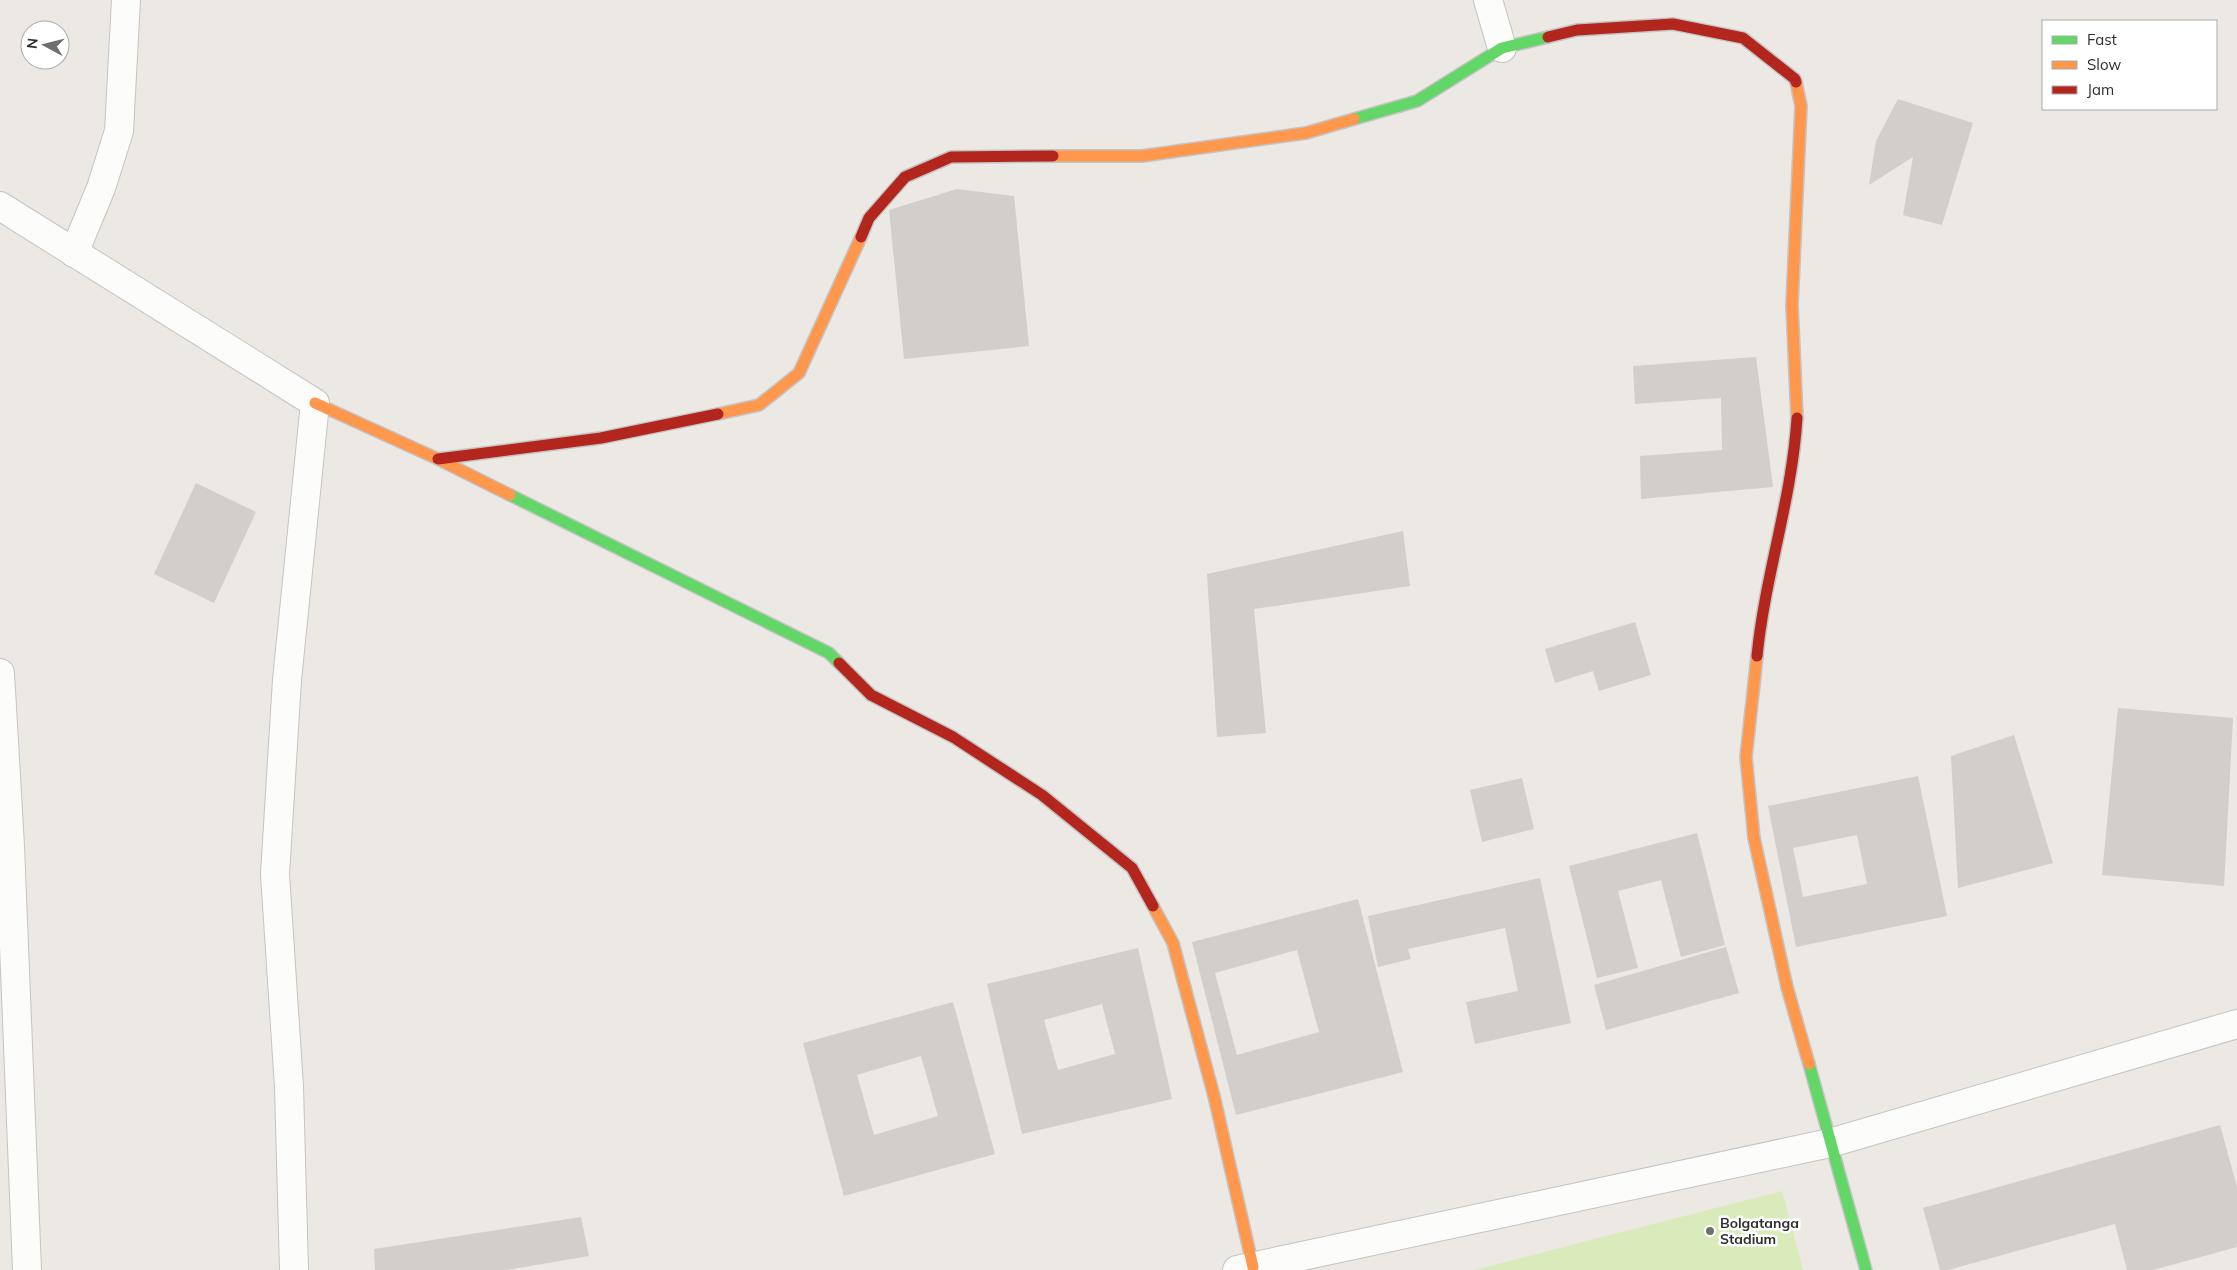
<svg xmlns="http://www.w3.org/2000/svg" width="2237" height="1270" viewBox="0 0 2237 1270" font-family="Mulish,sans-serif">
	<rect width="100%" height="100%" fill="#ece8e4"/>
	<path fill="#d9eabb" d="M1782 1191 1803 1270H1474Z"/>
	<g fill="#d1cecb" fill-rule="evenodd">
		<path d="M1898 99 1973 123 1942 225 1903 215 1913 157 1869 185 1876 141Z"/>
		<path d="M957 189 1014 196 1029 346 904 359 889 210Z"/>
		<path d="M1756 357 1773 487 1641 499 1640 456 1722 450 1721 398 1635 404 1633 366Z"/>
		<path d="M196 483 256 512 214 603 154 574Z"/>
		<path d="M1403 531 1410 586 1254 609 1266 733 1217 737 1207 574Z"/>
		<path d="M1635 622 1651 675 1599 691 1593 671 1555 683 1545 649Z"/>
		<path d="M2118 708 2233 718 2224 886 2102 875Z"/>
		<path d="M2014 735 2053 863 1958 888 1951 756Z"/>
		<path d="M1918 776 1947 916 1796 947 1768 806ZM1857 835 1867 884 1803 897 1793 848Z"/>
		<path d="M1522 778 1534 829 1482 842 1470 790Z"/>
		<path d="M1697 833 1725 945 1681 957 1661 880 1618 891 1638 968 1597 978 1569 866Z"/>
		<path d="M1540 878 1571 1023 1475 1044 1466 1002 1518 991 1505 928 1408 949 1411 959 1378 967 1368 916Z"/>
		<path d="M1358 899 1403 1072 1236 1115 1192 942ZM1297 950 1319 1032 1237 1055 1215 973Z"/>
		<path d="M1726 947 1739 993 1606 1030 1594 985Z"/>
		<path d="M1138 948 1172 1099 1022 1134 987 984ZM1102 1004 1115 1054 1058 1070 1044 1020Z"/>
		<path d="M953 1002 995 1154 844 1196 803 1043ZM921 1056 938 1116 874 1135 857 1075Z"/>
		<path d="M2220 1125 2237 1187V1247L2153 1270H2127L2115 1224 1948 1270H1940L1923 1208Z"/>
		<path d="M581 1217 589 1256 507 1270H375L374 1249Z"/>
	</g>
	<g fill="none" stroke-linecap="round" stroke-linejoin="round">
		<g stroke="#c5c4c5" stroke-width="30">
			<g id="street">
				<path d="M1488 0 1502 48"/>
				<path d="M0 206 315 403 287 680 275 874 289 1087 294 1270"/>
				<path d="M74 253 101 188 119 131 126 0"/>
				<path d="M0 673 10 846 27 1270"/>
				<path d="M1237 1270 1830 1143 2237 1024"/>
			</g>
		</g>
		<g stroke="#c5c4c5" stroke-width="14">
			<g id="fast">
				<path d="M1354 119 1417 101 1502 48 1548 37"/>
				<path d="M510 495 829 653 839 663"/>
				<path d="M1809 1064 1866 1270"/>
			</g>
		</g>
		<g stroke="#c5c4c5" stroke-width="14">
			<g id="slow">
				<path d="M1796 82 1801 106 1792 305 1797 418"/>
				<path d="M1053 156H1142L1306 133 1354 119"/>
				<path d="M315 403 438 459 510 495"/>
				<path d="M718 414 759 405 799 373 861 237"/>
				<path d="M1757 656 1746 757 1754 838 1787 987 1809 1064"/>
				<path d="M1153 906 1173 943 1214 1096 1253 1267"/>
			</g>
		</g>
		<g stroke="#c5c4c5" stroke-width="14">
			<g id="jam">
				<path d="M1548 37 1577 30 1673 24 1743 38 1795 79 1796 82"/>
				<path d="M861 237 869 218 905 177 951 157 1053 156"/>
				<path d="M438 459 601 438 718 414"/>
				<path d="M1757 656C1765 575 1792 499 1797 418"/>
				<path d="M839 663 871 695 953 737 1042 795 1132 868 1153 906"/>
			</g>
		</g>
		<use href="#street" stroke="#fcfcfb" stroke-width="28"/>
		<use href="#fast" stroke="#63d668" stroke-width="11"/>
		<use href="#slow" stroke="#ff974d" stroke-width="11"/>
		<use href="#jam" stroke="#b3261e" stroke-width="11"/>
	</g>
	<circle fill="#706f6e" stroke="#fff" stroke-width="2" cx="1710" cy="1231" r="5"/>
	<g text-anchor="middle" stroke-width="5" stroke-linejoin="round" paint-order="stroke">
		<g font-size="14" font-weight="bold" fill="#2e2e2e" stroke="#fff" text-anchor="start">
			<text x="1720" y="1228">Bolgatanga<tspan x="1720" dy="16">Stadium</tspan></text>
		</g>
	</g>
	<rect x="2042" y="20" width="175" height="90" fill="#ffffff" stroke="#ababab"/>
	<rect x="2052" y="36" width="25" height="8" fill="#63d668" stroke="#ababab"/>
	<text x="2087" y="45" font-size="15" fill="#2e2e2e">Fast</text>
	<rect x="2052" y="61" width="25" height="8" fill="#ff974d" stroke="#ababab"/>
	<text x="2087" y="70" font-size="15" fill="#2e2e2e">Slow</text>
	<rect x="2052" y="86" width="25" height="8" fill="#b3261e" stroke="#ababab"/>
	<text x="2087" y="95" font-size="15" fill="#2e2e2e">Jam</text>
	<g transform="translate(45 45) rotate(277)"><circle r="24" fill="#ffffff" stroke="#ababab"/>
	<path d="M0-4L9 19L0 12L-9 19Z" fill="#706f6e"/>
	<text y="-8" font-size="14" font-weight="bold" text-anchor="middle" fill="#2e2e2e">N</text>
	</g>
</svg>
